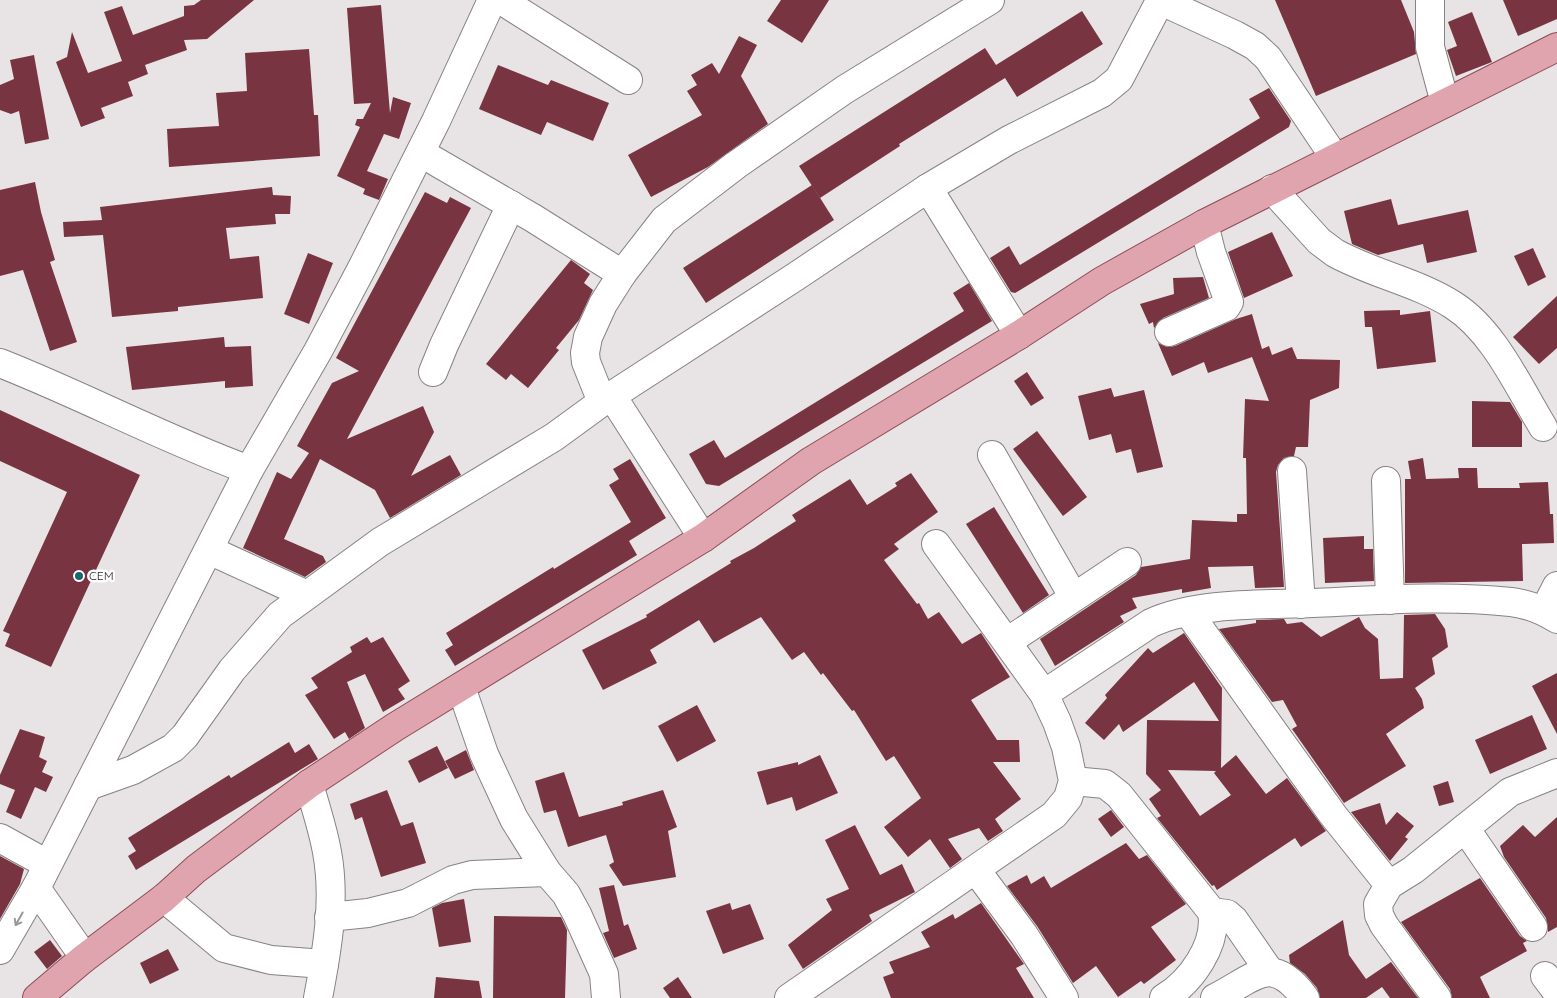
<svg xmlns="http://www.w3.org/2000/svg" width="1557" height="998" viewBox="0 0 1557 998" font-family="Quicksand,sans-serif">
	<rect width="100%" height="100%" fill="#e8e3e4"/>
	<g fill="#783541" fill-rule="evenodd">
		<path d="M201 0H254L207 39 184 40 187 50 145 65 148 74 128 82 133 96 101 108 105 118 81 127 56 62 67 57 72 32 88 73 122 61 104 12 122 6 133 35 184 16V6L194 5Z"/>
		<path d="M781 0H829L802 43 767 21Z"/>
		<path d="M1275 0H1401L1414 32 1416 54 1316 96Z"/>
		<path d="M1503 0H1557V19L1518 36Z"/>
		<path d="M381 5 390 113 393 97 411 103 399 139 384 134 367 171 388 179 379 200 363 194 365 189 337 176 360 127 355 125 357 119H363L371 103 354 104 347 8Z"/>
		<path d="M1082 11 1103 44 1017 97 1005 78 899 144 900 146 820 198 799 166 985 48 996 65Z"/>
		<path d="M1472 12 1492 62 1456 76 1447 50 1457 46 1448 22Z"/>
		<path d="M739 36 757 45 741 76 768 124 708 167 651 197 628 155 702 115 687 91 697 85 691 75 712 63 719 74Z"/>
		<path d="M309 49 314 115H318L320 156 169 167 167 129 219 126 216 93 247 91 245 53Z"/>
		<path d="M34 55 49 139 25 144 19 111 11 114 0 110V85L14 79 10 60Z"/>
		<path d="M498 65 548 85 551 80 609 103 593 141 547 122 541 135 479 109Z"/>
		<path d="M1269 88 1291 121 1289 127 1015 293 1011 292 990 258 1009 246 1020 265 1260 118 1249 99Z"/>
		<path d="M35 182 41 212 55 260 50 262 77 342 50 351 23 270 0 276V190Z"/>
		<path d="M812 185 834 220 706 303 683 268Z"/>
		<path d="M272 187 273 195 291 196 290 214H275L276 224 226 228 230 259 259 256 263 298 178 307V311L112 317 103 235 64 237 63 222 102 220 100 207Z"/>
		<path d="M425 192 447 203 450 197 471 208 347 439 423 406 434 432 411 476 450 455 461 475 390 518 375 490 320 459 284 539 323 556 326 562 305 577 243 548 277 472 291 479 309 453 297 446 332 383 359 371 336 358Z"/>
		<path d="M1391 199 1398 225 1468 210 1477 252 1427 263 1423 244 1378 255 1352 244 1344 211Z"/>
		<path d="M1272 232 1293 276 1244 298 1228 252Z"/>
		<path d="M1533 248 1546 277 1528 286 1514 256Z"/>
		<path d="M308 253 333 263 309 324 284 314Z"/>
		<path d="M571 260 590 274 584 283 593 290 579 320 556 348 559 350 528 388 511 374 506 380 486 364Z"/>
		<path d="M1203 277 1209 298 1163 318 1154 328 1153 322 1149 324 1140 304 1174 294 1173 278Z"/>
		<path d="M969 283 992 321 719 486 706 484 689 454 714 440 725 458 964 311 953 293Z"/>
		<path d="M1557 296V348L1539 364 1513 337Z"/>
		<path d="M1400 310V315L1430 311 1436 362 1377 369 1372 327H1365L1364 311Z"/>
		<path d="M1252 314 1262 349 1269 346 1272 355 1292 347 1297 359 1340 360 1339 388 1310 400 1308 447H1296L1294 456 1284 458 1278 465 1276 472 1284 587 1255 588 1253 566 1208 567 1211 588 1182 593V589L1132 598 1137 608 1120 616 1124 622 1055 666 1040 639 1136 575 1141 567 1190 559 1192 520 1237 522V514H1247L1246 458H1243L1245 399 1269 401 1252 357 1208 373 1204 362 1172 376 1158 343 1167 347 1175 346 1236 319Z"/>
		<path d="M224 337 225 347 251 346 253 386 225 388V381L132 390 126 347Z"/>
		<path d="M1027 372 1044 398 1031 406 1014 381Z"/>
		<path d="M1111 388 1114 397 1144 390 1163 467 1137 473 1131 449 1116 453 1111 434 1089 440 1078 396Z"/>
		<path d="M1472 401 1510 402 1522 422V447H1472Z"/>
		<path d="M0 410 140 475 51 667 5 646 10 634 3 631 67 492 0 461Z"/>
		<path d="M1037 431 1087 497 1063 516 1013 449Z"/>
		<path d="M1423 458 1426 479 1459 478 1458 468H1477L1478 488H1520L1519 483 1548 482 1550 514H1553L1554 543 1522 544 1523 581 1405 583V479H1411L1408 461Z"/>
		<path d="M630 459 666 518 629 541 637 555 455 666 445 650 453 645 446 633 553 567 554 569 631 522 609 485 619 479 613 469Z"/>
		<path d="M911 473 938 512 894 544 899 549 884 560 917 604 919 603 928 619 939 612 962 644 981 633 1010 677 971 700 997 740H1019L1020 762H993L1021 799 995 819 1003 831 988 841 979 828 948 839 962 859 950 868 930 839 908 857 884 827 921 798 894 756 886 761 854 710 852 711 823 673 821 675 804 652 792 660 761 617 714 643 699 620 650 650 657 663 603 690 582 650 647 617 646 615 731 563 730 561 754 548 796 521 792 515 850 479 867 505 897 486 895 483Z"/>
		<path d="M994 507 1049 595 1023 613 966 524Z"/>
		<path d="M1364 536V549H1373L1374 581 1325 583 1323 538Z"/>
		<path d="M1435 614 1445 629 1448 647 1432 658 1435 674 1415 688 1422 699 1424 708 1386 734 1406 766 1344 803 1292 729 1297 726 1283 700 1272 702 1219 629 1256 623V620L1284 619 1287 624 1302 622 1321 637 1359 617 1365 628 1378 639 1380 679 1403 678 1404 615Z"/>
		<path d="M1184 633 1222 688 1221 768 1236 755 1266 794 1287 778 1326 831 1301 847 1295 838 1217 890 1214 885 1212 886 1157 818 1161 816 1149 799 1161 790 1146 774 1147 720 1219 721 1194 682 1123 732 1119 724 1104 740 1085 723 1107 698 1105 695 1148 648 1153 653ZM1168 770 1216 771 1214 773 1231 795 1200 816Z"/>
		<path d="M367 637 371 643 383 637 410 681 398 689 405 699 383 712 365 674 347 682 365 728 349 739 345 732 334 739 305 695 318 688 311 678 352 652 350 647Z"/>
		<path d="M1557 673V734L1532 686Z"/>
		<path d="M697 705 716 741 677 762 658 726Z"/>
		<path d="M1532 715 1547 749 1490 774 1475 740Z"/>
		<path d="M20 729 45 737 39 757 47 761 42 772 53 777 46 792 35 787 21 819 6 812 15 790 0 784V775Z"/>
		<path d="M289 742 295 753 309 744 318 759 136 870 128 856 136 851 128 838 229 775 231 778Z"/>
		<path d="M437 746 448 768 419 783 408 761Z"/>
		<path d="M466 750 474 770 455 779 445 761Z"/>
		<path d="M820 755 838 793 796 811 792 797 767 805 757 772 798 762V765Z"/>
		<path d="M564 772 579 817 623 805 622 802 663 790 677 827 668 831 676 877 623 886 609 865 614 862 606 835 568 847 556 810 544 813 535 781Z"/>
		<path d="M1448 781 1454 802 1439 806 1433 786Z"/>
		<path d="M387 790 401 826 413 822 426 863 381 877 362 817 355 820 350 804Z"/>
		<path d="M1380 803 1386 825 1397 812 1414 826 1405 837 1408 839 1390 861 1351 812Z"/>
		<path d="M1111 810 1124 827 1111 837 1098 819Z"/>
		<path d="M1557 817V927L1548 932 1546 918 1504 857 1500 846 1523 825 1535 837Z"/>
		<path d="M855 825 880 875 902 864 915 892 869 915 872 921 803 969 788 945 832 910 826 899 849 889 825 840Z"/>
		<path d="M1126 843 1139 859 1147 855 1186 904 1151 927 1176 960 1144 984 1141 981 1118 997 1096 966 1073 983 1037 926 1007 886 1027 875 1031 884 1044 876 1051 888Z"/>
		<path d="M0 856 24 869 20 884 0 919Z"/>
		<path d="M1480 878 1520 936 1527 941 1523 943 1527 951 1480 977 1490 998H1452L1450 989 1401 922Z"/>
		<path d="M614 885 624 926 628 924 637 949 614 958 603 933 609 931 599 888Z"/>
		<path d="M464 899 471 942 439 947 432 908 442 903Z"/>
		<path d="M730 903 732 910 750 904 764 939 723 954 706 911Z"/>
		<path d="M981 903 1024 964 1016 968 1034 998H891L883 977 894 973 889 962 930 947 921 932 953 914 955 919Z"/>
		<path d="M494 916 561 917 567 930 565 998H493Z"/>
		<path d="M1343 920 1349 955 1366 979 1391 962 1418 998H1390L1382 987 1366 998H1320L1317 988 1305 974 1290 963 1289 955Z"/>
		<path d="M50 940 62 956 47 969 34 952Z"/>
		<path d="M168 949 179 970 150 984 140 963Z"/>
		<path d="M436 977 479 981 482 998H434Z"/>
		<path d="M678 977 692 998H670L663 988Z"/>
	</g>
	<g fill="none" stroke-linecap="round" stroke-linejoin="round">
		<g stroke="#878283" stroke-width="30">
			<g id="minor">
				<path d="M501 0 628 80"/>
				<path d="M1159 0 1235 35 1255 46 1268 58 1335 158"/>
				<path d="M1430 0V47L1445 103"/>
				<path d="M421 153 533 218 622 274"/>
				<path d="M928 188 1019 335"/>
				<path d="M1272 189 1319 241 1335 253C1373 274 1417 282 1453 305 1494 331 1518 386 1543 427"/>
				<path d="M1169 332 1226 307 1229 302 1211 252 1204 224"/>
				<path d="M0 363C84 396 164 439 249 470"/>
				<path d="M433 372 444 345 511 205"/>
				<path d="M612 396 703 538"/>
				<path d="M602 402 586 362 585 353 588 337 603 304 622 274 664 220 736 165 844 90 990 0"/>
				<path d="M992 455 1073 596"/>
				<path d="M1292 471 1301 604"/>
				<path d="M1386 481 1390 600"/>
				<path d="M209 550 307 595"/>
				<path d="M1544 611 1557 586"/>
				<path d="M1188 612 1333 815 1389 885"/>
				<path d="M1007 642 1127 562"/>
				<path d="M461 687 484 754 514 819 547 872 566 894 577 914 604 974 606 998"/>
				<path d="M1044 694 1151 623C1197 602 1262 605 1313 603 1378 600 1445 595 1511 602 1527 604 1543 610 1557 619"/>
				<path d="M1073 781 1105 784 1119 795 1212 912C1218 944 1191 982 1164 998"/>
				<path d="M309 784C315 806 323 829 327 852 336 900 327 951 318 998"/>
				<path d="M88 786 133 770 173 748 185 736 232 670 280 615 380 542 554 437 602 402 795 277 928 188 1009 140 1102 93 1119 79 1160 1"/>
				<path d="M1465 828 1533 927"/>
				<path d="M0 838 47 864"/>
				<path d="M976 870 1024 935 1064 998"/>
				<path d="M36 888 80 951 83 959"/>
				<path d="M164 898 224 948 271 960 324 964"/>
				<path d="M1212 912 1227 914 1234 920 1270 972"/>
				<path d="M329 917 368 913 408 903 453 880 472 875 547 872"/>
				<path d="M0 950 36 888 249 470 318 351 363 266 436 121 492 0"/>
				<path d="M1545 976 1557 992"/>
				<path d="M789 998 1054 815 1068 798 1073 781 1066 747 1057 722 1044 694 936 544"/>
				<path d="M1215 998C1255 978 1271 952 1305 998"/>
				<path d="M1437 998 1384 925 1379 915 1378 904 1389 885 1413 870 1510 792 1557 773"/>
			</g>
		</g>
		<g stroke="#8d4c57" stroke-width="30">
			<path id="major" d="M37 998 83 959 164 898 196 869 309 784 395 727 703 538 811 461 1019 335 1102 281 1204 224 1557 47"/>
		</g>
		<use href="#minor" stroke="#fff" stroke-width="28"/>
		<use href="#major" stroke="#dfa4ad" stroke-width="28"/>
	</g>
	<defs><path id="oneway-shaft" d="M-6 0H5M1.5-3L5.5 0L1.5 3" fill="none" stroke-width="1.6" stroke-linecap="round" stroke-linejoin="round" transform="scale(1.25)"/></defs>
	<use stroke="#999898" href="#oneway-shaft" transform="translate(19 919) rotate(119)"/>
	<circle fill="#1b6770" stroke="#fff" stroke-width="2" cx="79" cy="576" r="5"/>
	<g text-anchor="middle" stroke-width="5" stroke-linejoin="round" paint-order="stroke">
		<g font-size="12" fill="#1d1b1b" stroke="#fff" text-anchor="start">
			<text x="89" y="580">CEM</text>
		</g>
	</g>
</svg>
